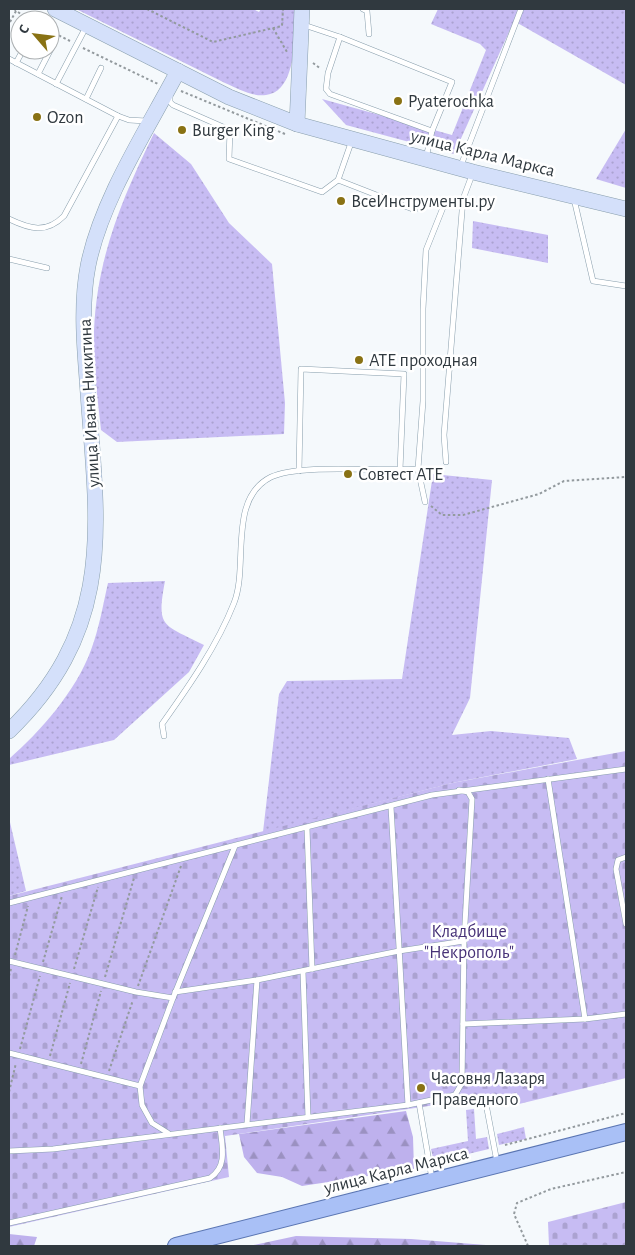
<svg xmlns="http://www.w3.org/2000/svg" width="635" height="1255" viewBox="0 0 635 1255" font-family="'Alegreya Sans',sans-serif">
	<defs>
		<pattern id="green-dots" width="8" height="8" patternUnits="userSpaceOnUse" patternTransform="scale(1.25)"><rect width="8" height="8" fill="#c7bcf3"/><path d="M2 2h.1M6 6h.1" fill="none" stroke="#aba2d1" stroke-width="1.8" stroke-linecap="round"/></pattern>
		<pattern id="forest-firs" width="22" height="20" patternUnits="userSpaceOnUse" patternTransform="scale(1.25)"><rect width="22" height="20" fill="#beb1ed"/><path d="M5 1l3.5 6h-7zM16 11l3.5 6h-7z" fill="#9b91c1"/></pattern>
		<pattern id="cemetery-stones" width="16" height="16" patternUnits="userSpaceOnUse" patternTransform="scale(1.25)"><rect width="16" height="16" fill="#c7bcf3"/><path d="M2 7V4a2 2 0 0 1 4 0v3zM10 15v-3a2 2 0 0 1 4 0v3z" fill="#aba2d1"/></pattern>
	</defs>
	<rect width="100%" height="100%" fill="#f5f9fc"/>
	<g fill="url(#green-dots)">
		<path d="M76 9H253L259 12 261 9H294C295 32 298 91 266 95 252 97 237 88 225 83Z"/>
		<path d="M438 9H626V85L514 21 454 154 346 125 322 99 452 135 486 50 480 44 431 24Z"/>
		<path d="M626 129V188L596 179Z"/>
		<path d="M154 133 191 164 229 223 272 264 285 403 284 434 117 442 101 430C98 398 92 364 94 331 97 257 122 199 154 133Z"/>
		<path d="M473 221 548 235V263L472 248Z"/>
		<path d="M433 474 492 480 470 698 452 735 491 731 569 738 577 759 452 783 263 832 279 694 287 681 402 679Z"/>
		<path d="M165 581C156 629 163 624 204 645L189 672 114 740 9 765V759C41 731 76 691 91 650 99 629 103 605 108 583Z"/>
		<path d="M9 818 26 891 9 896Z"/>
		<path d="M474 1109 476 1139 487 1137 489 1149 434 1162 431 1149 468 1141 466 1110Z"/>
		<path d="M524 1127 526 1139 499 1145 497 1134Z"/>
	</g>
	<g fill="url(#forest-firs)">
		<path d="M406 1111 413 1137 414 1169 302 1186 282 1177 257 1173 244 1157 239 1134Z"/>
		<path d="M9 1234 37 1237 34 1246H9Z"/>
		<path d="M296 1236 411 1239 498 1246H249Z"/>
	</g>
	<g fill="url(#cemetery-stones)">
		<path d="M626 751V1078L519 1104 517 1093 225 1136 229 1177 9 1227V896L452 783Z"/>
		<path d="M626 1202V1246H549L548 1222Z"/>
	</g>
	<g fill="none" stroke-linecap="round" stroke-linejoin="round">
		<g stroke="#889eac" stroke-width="6">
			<g id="lane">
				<path d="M363 9 367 11 369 34"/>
				<path d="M304 25 340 37 328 73 326 89 330 94 432 131"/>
				<path d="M340 37 452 82 432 131 426 158"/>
				<path d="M9 59 118 116 129 120 146 121"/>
				<path d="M16 63 23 50"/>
				<path d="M38 74 54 43"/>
				<path d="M56 84 86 27"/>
				<path d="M170 97V102L173 105 230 130 229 159 322 192 338 180"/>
				<path d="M86 99 101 68"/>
				<path d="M352 140 338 180 415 210"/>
				<path d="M460 168 521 9"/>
				<path d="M574 199 593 281 626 286"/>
				<path d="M9 219C30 229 46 234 64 216L118 116"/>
				<path d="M9 259 47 268"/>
				<path d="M446 462 444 435 463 199 472 175"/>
				<path d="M299 471 301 369 404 374 400 470"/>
				<path d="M425 502 418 469 423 401V309L426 250 444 205 463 199"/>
				<path d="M164 736 162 724C189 686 217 646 234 603 249 566 227 499 271 477 300 463 382 472 418 469"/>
				<path d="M548 779 585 1019"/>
				<path d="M391 807 408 1105"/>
				<path d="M307 828 312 969"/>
				<path d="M626 857 618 860 616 869 626 924"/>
				<path d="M9 903 432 795 626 769"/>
				<path d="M9 961 136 992 173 998"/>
				<path d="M303 972 308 1117"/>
				<path d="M175 992 257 980"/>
				<path d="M463 1024 585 1019 626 1014"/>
				<path d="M9 1053 140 1086"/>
				<path d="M419 1103 432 1179"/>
				<path d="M247 1124 257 980 399 951 464 941"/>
				<path d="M168 1133 152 1123 142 1105 140 1086 173 998 235 846"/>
				<path d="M9 1151 53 1149 408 1105 455 1095 462 1083 464 941 472 799 468 792 459 790"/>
				<path d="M497 1162 486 1104 505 1101"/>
				<path d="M9 1223 210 1178C228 1166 222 1146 220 1128"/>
			</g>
		</g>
		<g stroke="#889eac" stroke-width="16">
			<g id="secondary">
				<path d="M55 9 229 97 297 124 473 172 626 209"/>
				<path d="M297 124 302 9"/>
				<path d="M9 731C120 624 96 518 87 379 84 342 81 302 88 266 101 200 147 130 178 71"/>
			</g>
		</g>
		<g stroke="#5a75b2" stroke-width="18">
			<path id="primary" d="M176 1246 626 1132"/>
		</g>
		<g stroke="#939a9e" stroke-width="2" stroke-dasharray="2.5 2.5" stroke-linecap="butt">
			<path d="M14 9 29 20"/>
			<path d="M147 9 213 42 282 26 283 9"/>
			<path d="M10 22 16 11"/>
			<path d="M273 28 287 52"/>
			<path d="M50 31 70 41"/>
			<path d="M83 48 158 84"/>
			<path d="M313 63 321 69"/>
			<path d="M181 91 285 134"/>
			<path d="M431 506 442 515H463L539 494 564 481 626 477"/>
			<path d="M15 955 28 906"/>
			<path d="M43 962 62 896"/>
			<path d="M74 969 98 887"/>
			<path d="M9 976 11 969"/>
			<path d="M105 977 134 878"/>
			<path d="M138 986 181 866"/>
			<path d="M20 1049 40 976"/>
			<path d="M50 1056 70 983"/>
			<path d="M81 1064 101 991"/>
			<path d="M109 1071 133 1000"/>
			<path d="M9 1092 16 1063"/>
			<path d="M505 1145 626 1113"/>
			<path d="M528 1246 514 1214 517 1203 551 1189 626 1172"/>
		</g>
		<use href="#lane" stroke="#fff" stroke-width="5"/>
		<use href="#secondary" stroke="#d4e0fa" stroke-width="15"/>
		<use href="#primary" stroke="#a9c0f6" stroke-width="16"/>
	</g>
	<g fill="#897214" stroke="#fff" stroke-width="2">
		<circle cx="398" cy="101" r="5"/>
		<circle cx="37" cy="117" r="5"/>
		<circle cx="182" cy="130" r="5"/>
		<circle cx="341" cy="201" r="5"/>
		<circle cx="359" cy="360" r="5"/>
		<circle cx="348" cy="474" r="5"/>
		<circle cx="421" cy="1088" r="5"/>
	</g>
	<g text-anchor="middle" stroke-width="5" stroke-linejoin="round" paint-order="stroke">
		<g font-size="18" fill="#30393f" stroke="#fff" text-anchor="start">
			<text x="408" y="107">Pyaterochka</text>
			<text x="47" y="123">Ozon</text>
			<text x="192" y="136">Burger King</text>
			<text x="351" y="207">ВсеИнструменты.ру</text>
			<text x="369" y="366">АТЕ проходная</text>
			<text x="358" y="480">Совтест АТЕ</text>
			<text x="431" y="1084">Часовня Лазаря<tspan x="431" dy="21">Праведного</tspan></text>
		</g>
		<g font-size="18" fill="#30393f" stroke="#fff">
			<text transform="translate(483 153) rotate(14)" y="6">улица Карла Маркса</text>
			<text transform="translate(89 403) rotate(-93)" y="6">улица Ивана Никитина</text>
			<text transform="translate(396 1170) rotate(-14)" y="6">улица Карла Маркса</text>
		</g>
		<g font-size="18" fill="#463177" stroke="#fff">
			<text x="469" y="937">Кладбище<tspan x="469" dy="21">"Некрополь"</tspan></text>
		</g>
	</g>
	<rect width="635" height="1255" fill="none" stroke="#30393f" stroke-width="20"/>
	<g transform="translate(35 35) rotate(298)"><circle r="24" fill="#ffffff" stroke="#acb0b2"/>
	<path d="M0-4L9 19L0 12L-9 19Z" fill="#897214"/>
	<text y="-8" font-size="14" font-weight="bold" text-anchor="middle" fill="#30393f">С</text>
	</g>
</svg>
